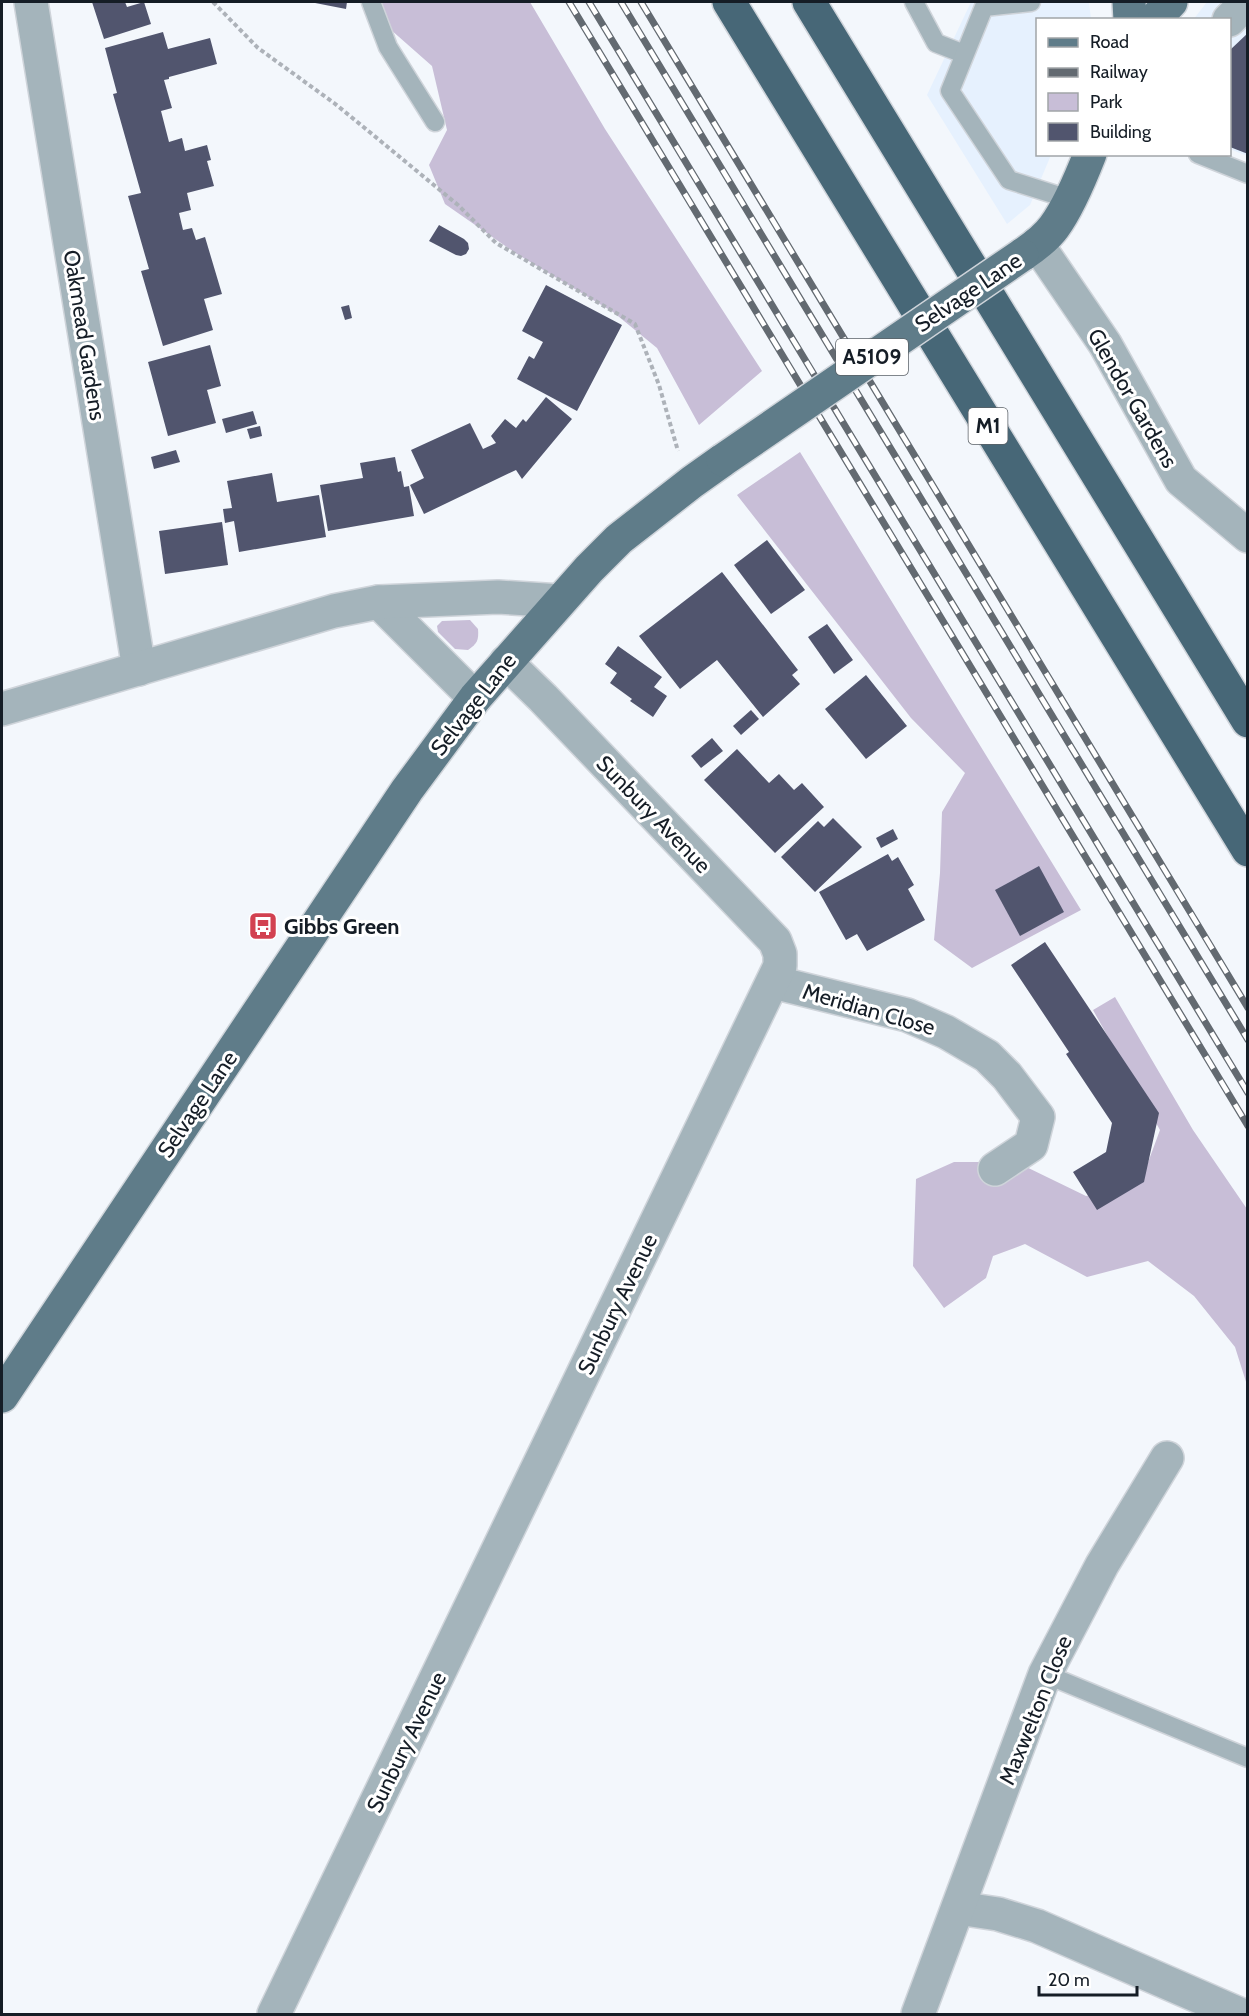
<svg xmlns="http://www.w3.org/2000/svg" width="1249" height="2016" viewBox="0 0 1249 2016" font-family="Cabin,sans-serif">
	<rect width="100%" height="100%" fill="#f3f7fc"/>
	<g fill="#e6f1fe">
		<path d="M971 2H1089L1091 19 1038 20V154L1051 155 1030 205 1007 224 927 95Z"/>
		<path d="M1207 2H1247V156L1230 149V20H1193Z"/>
	</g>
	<g fill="#c8bed7">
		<path d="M364 2H530L605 129 762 371 699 425 657 348 613 312 517 254 445 204 429 165 447 130 432 66 365 7Z"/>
		<path d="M800 452 1081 910 972 968 934 940 940 873 942 812 965 773 911 718 737 495Z"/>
		<path d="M470 620 478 629C479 640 477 644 468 650L455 649 438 632 437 626 442 621Z"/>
		<path d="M1115 997 1193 1130 1247 1209V1385L1235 1347 1194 1296 1148 1261 1087 1277 1025 1244 993 1256 986 1278 944 1308 913 1266 916 1179 954 1162H1016L1086 1196 1140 1184 1160 1130 1093 1010Z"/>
	</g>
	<g fill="#51556e">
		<path d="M92 2H125L127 7 144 2 151 24 104 39Z"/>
		<path d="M310 2H347L346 9Z"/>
		<path d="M163 32 168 49 210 38 217 64 169 77V79L164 80 172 108 161 111 169 142 182 138 185 151 207 145 211 160 207 161 214 186 187 193 191 210 179 213 183 230 192 228 196 240 205 237 222 294 204 299 213 330 163 346 141 271 149 269 128 196 141 193 113 94 117 93 105 48Z"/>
		<path d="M1248 33V154L1230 147V50Z"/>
		<path d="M439 225 464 239 468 243 469 249 466 254 461 256 456 255 429 241Z"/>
		<path d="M546 285 622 325 577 411 517 379 529 356 534 359 543 342 522 331Z"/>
		<path d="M349 305 352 318 345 320 341 307Z"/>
		<path d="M210 345 221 386 207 390 216 423 168 436 148 362Z"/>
		<path d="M546 397 572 419 522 479 516 470 424 514 410 485 424 478 411 450 470 423 483 449 496 443 491 436 505 419 516 428 523 419 526 422Z"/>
		<path d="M253 411 257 424 226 433 222 419Z"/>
		<path d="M260 426 262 436 250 439 247 429Z"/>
		<path d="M176 450 180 462 154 469 151 457Z"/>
		<path d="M395 457 398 472 401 471 404 487 409 486 414 516 328 531 320 485 363 478 360 463Z"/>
		<path d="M272 473 277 502 319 495 326 537 239 552 234 521 225 523 223 509 232 508 227 481Z"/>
		<path d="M222 522 228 565 165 574 159 531Z"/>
		<path d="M767 540 805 590 771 614 734 565Z"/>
		<path d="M722 572 798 670 792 675 800 684 763 717 717 660 680 689 639 636Z"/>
		<path d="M827 624 853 660 834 674 808 637Z"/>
		<path d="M618 646 662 677 654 687 667 696 653 717 630 701 632 699 610 683 617 673 605 664Z"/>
		<path d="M866 675 907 726 866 759 825 709Z"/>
		<path d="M751 710 759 719 741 735 733 726Z"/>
		<path d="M712 738 723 751 701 768 691 756Z"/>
		<path d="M737 749 769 783 779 774 794 790 802 783 824 807 775 853 704 780Z"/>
		<path d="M833 818 862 847 815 892 781 857 818 821 824 827Z"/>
		<path d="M893 829 898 839 881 848 876 838Z"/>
		<path d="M888 854 892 861 898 857 914 885 908 889 925 920 867 951 857 934 846 940 819 892Z"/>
		<path d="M1039 866 1064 912 1020 936 995 890Z"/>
		<path d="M1045 942 1159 1113 1144 1182 1097 1210 1073 1172 1106 1152 1112 1123 1066 1054 1069 1052 1011 965Z"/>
	</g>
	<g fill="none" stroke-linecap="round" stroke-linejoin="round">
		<g stroke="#cfd4da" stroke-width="21">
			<g id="lane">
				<path d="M371 2 388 47 435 122"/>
				<path d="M914 2 936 43 964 54"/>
				<path d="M1031 2 984 7 950 91 1009 180 1069 199"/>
				<path d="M1198 154 1248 174"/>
				<path d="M1045 1674 1248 1758"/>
			</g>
		</g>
		<g stroke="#cfd4da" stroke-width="36">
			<g id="street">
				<path d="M31 2 139 669"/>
				<path d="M1229 20 1247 2"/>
				<path d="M1037 244 1105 344 1181 480 1248 536"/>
				<path d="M379 602 475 698"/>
				<path d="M2 709 334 611 379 602 498 597 560 601"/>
				<path d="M773 982 907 1015 946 1032 987 1056 1007 1076 1038 1117 1031 1145 995 1169"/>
				<path d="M958 1908 998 1914 1037 1926 1239 2014"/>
				<path d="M274 2014 780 966V954L775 941 543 698 506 662"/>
				<path d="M918 2014 1045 1674 1102 1565 1167 1458"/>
			</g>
		</g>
		<g stroke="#cfd4da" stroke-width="36">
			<g id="primary">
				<path d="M1129 2 1130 20"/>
				<path d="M1154 20 1171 2"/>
				<path d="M1022 255C1034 247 1046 238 1054 227 1068 208 1081 177 1090 154"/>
				<path d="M2 1396 407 790 475 698 589 569 619 539 692 482 723 460"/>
			</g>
		</g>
		<g stroke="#cfd4da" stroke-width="36">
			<g id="highway">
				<path d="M729 2 1248 850"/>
				<path d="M809 2 1248 721"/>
			</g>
		</g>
		<path stroke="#adb2b9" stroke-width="4" stroke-dasharray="4.5 3" stroke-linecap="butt" d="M213 2 258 48 334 103 372 134 458 205 496 243 635 324 659 385 678 451"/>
		<use href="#lane" stroke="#a4b4bb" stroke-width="18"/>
		<use href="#street" stroke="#a4b4bb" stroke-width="33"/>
		<use href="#primary" stroke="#5f7c89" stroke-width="33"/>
		<use href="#highway" stroke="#476777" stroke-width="33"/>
		<g stroke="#636a71" stroke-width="7">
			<g id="rail">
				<path d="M569 2 1248 1126"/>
				<path d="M589 2 1248 1093"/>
				<path d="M621 2 1248 1040"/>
				<path d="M641 2 1248 1008"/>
			</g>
		</g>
		<use href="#rail" stroke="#fff" stroke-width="4.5" stroke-dasharray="14" stroke-linecap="butt"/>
		<g stroke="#cfd4da" stroke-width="36" stroke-linecap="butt">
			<path id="primary-bridge" d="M723 460 1022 255"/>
		</g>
		<use href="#primary-bridge" stroke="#5f7c89" stroke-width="33"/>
	</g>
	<defs>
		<g id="bus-square" transform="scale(1.5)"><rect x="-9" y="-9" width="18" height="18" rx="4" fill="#d24150" stroke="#fff"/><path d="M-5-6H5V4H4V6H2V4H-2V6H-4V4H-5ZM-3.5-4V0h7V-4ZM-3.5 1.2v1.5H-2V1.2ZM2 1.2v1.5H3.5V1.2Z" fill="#fff"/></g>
	</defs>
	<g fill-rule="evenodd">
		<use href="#bus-square" x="263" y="926"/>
	</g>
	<g text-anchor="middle" stroke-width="6" stroke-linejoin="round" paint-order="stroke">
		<g fill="#fff" stroke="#5b6167" stroke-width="1.5">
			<rect x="836" y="339" width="72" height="36" rx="4.5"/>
			<rect x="968.5" y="408" width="39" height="36" rx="4.5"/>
		</g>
		<g font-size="21" font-weight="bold" fill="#151d26">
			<text x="872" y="364">A5109</text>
			<text x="988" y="433">M1</text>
		</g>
		<g font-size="22" fill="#151d26" stroke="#fff">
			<text transform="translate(968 292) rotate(-34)" y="8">Selvage Lane</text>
			<text transform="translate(85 335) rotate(81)" y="8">Oakmead Gardens</text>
			<text transform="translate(1133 398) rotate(60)" y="8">Glendor Gardens</text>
			<text transform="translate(473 704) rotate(-52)" y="8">Selvage Lane</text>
			<text transform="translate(654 814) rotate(46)" y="8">Sunbury Avenue</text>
			<text transform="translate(869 1009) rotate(16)" y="8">Meridian Close</text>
			<text transform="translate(197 1104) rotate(-56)" y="8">Selvage Lane</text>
			<text transform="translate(617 1304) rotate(-64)" y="8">Sunbury Avenue</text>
			<text transform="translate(1035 1710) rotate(-68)" y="8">Maxwelton Close</text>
			<text transform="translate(406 1742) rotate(-64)" y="8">Sunbury Avenue</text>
		</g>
		<g font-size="22" font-weight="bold" fill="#151d26" stroke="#fff" text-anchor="start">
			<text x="284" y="934">Gibbs Green</text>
		</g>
	</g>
	<rect width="1249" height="2016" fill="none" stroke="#151d26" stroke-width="6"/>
	<rect x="1036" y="18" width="195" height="138" fill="#ffffff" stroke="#a1a5a8" stroke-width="1.5"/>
	<rect x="1048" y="38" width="30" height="9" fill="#5f7c89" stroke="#a1a5a8" stroke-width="1.5"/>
	<text x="1090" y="48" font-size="18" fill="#151d26">Road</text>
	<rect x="1048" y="68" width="30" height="9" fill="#636a71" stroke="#a1a5a8" stroke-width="1.5"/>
	<text x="1090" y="78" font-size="18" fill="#151d26">Railway</text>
	<rect x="1048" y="93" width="30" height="18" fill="#c8bed7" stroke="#a1a5a8" stroke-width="1.5"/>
	<text x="1090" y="108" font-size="18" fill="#151d26">Park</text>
	<rect x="1048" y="123" width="30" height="18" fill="#51556e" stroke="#a1a5a8" stroke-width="1.5"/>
	<text x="1090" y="138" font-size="18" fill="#151d26">Building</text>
	<path d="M1039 1986v9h98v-9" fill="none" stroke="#151d26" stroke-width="3"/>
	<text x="1048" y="1986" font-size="18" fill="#151d26" stroke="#ffffff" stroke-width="4.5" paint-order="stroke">20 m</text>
</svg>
